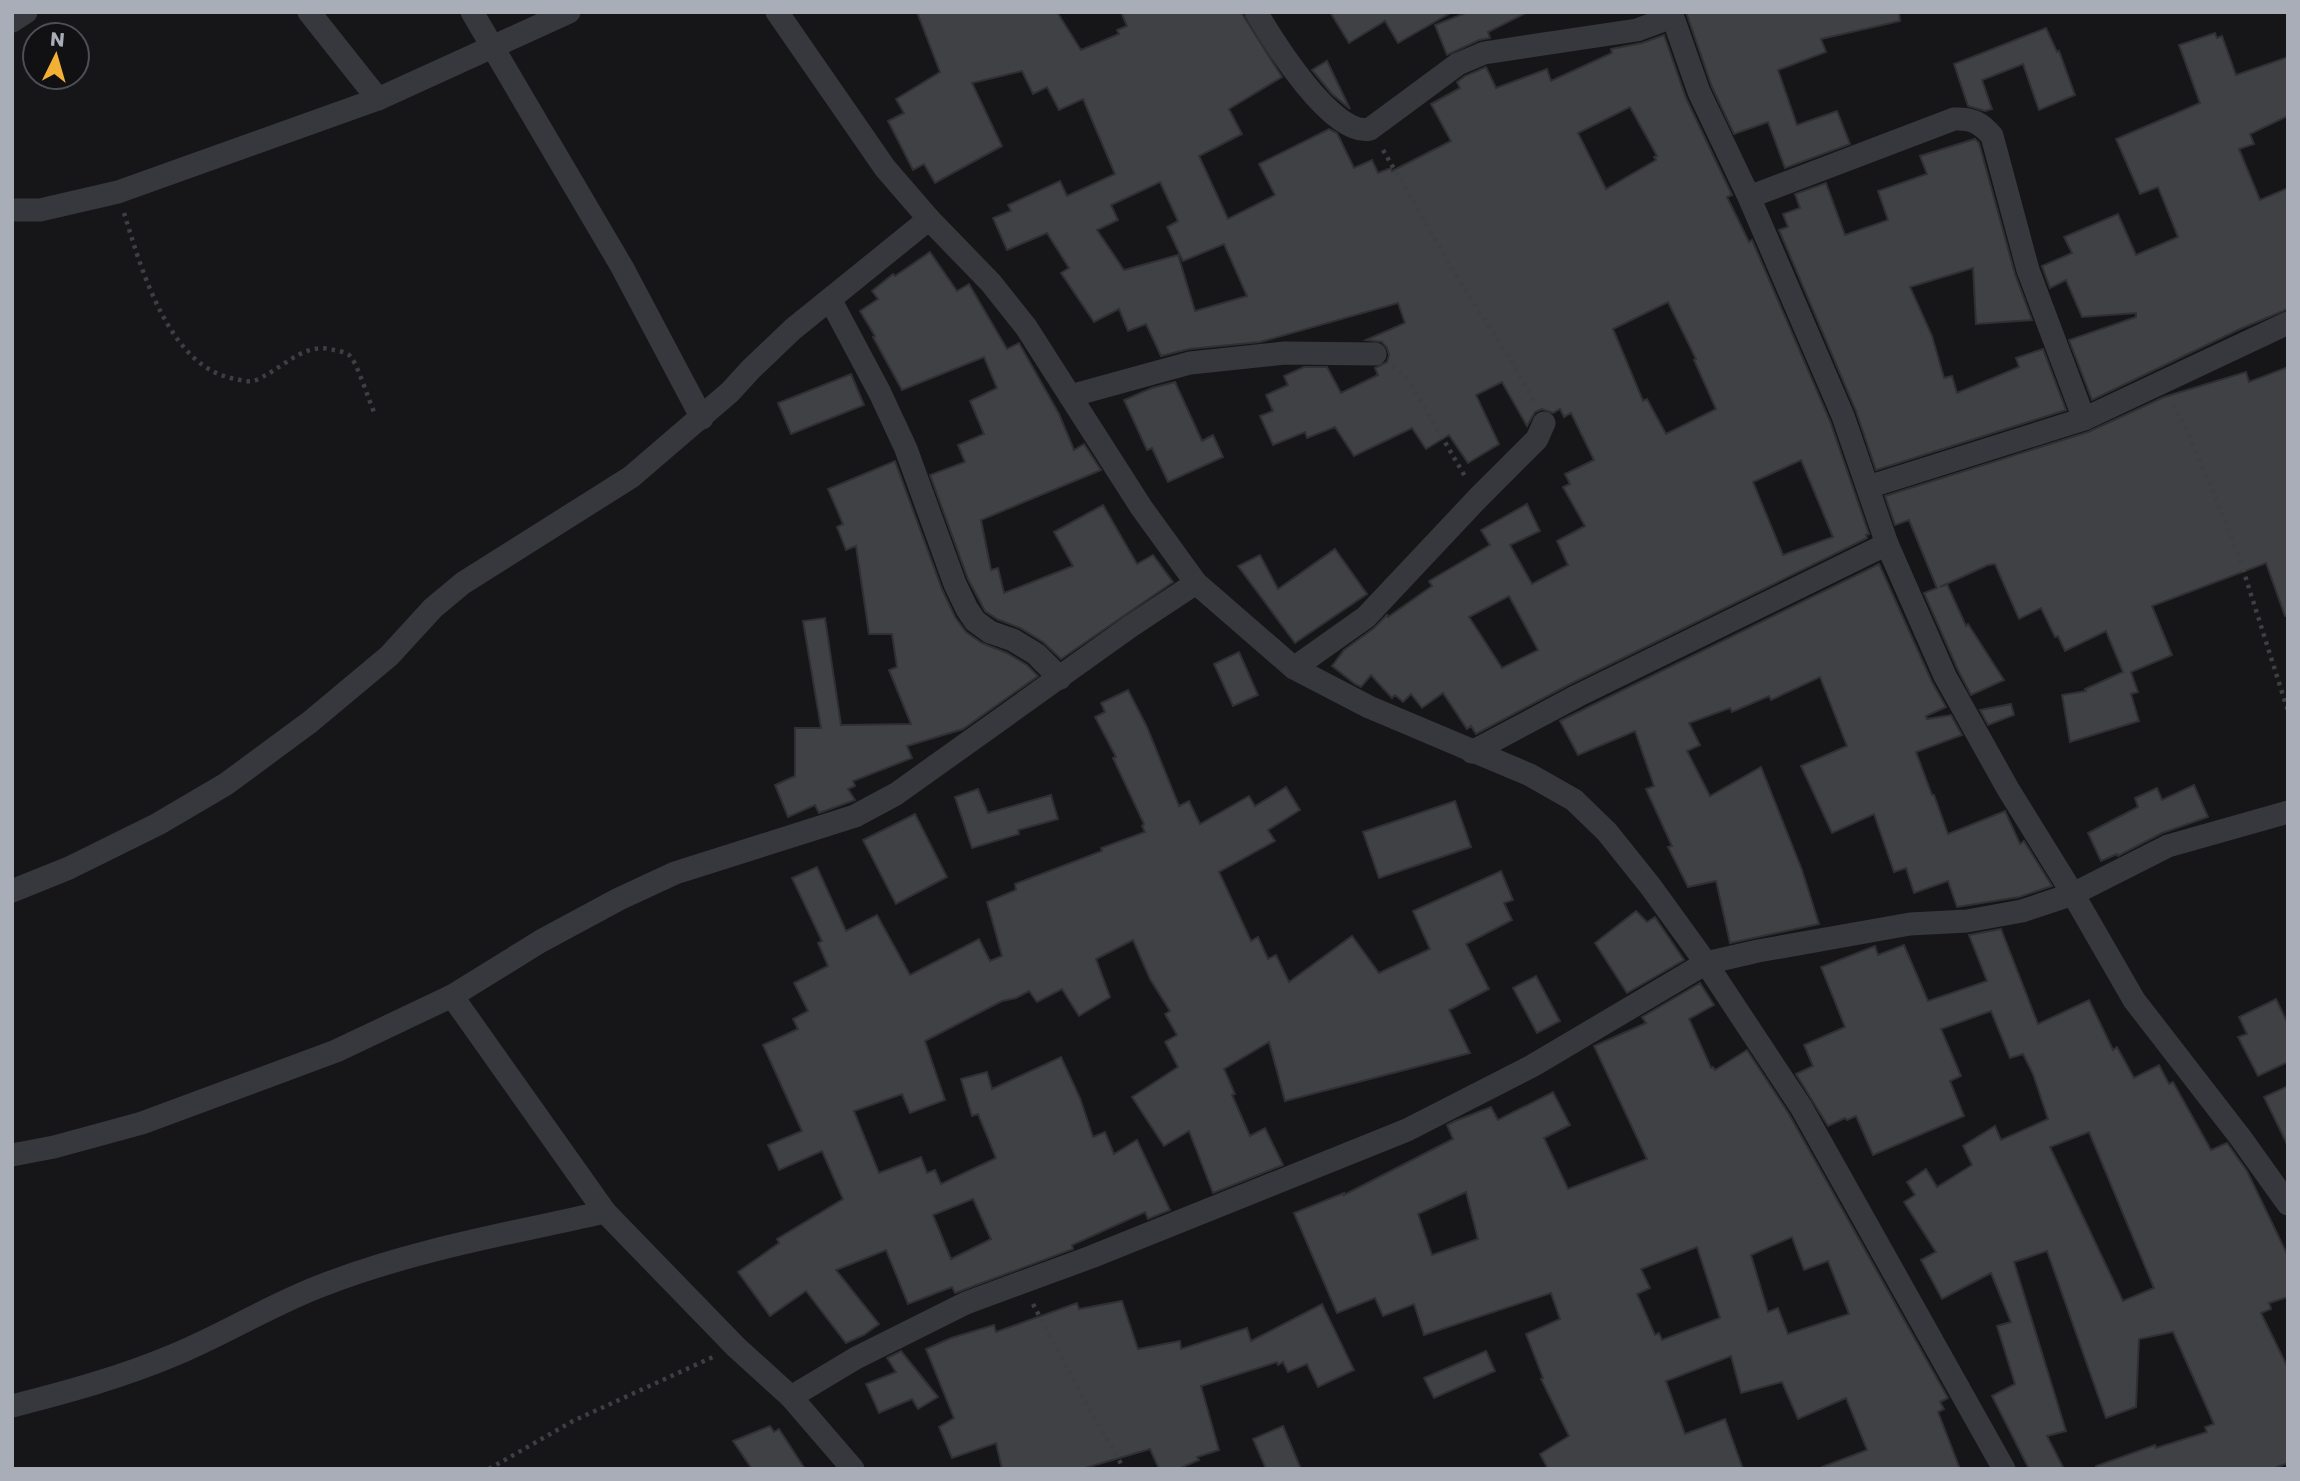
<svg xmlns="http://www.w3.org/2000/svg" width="2300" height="1481" viewBox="0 0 2300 1481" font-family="Poppins,sans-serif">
	<rect width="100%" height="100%" fill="#161618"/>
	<g fill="#404145" stroke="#303034" stroke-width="2" fill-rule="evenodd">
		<path d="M917 12H1057L1081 50 1119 34 1117 30 1127 26 1121 12H1241L1282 77 1229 109 1242 134 1199 156 1228 219 1275 195 1259 164 1329 129 1337 133 1354 168 1372 160 1378 173 1391 168 1392 171 1451 141 1431 104 1460 88 1457 82 1465 76 1486 67 1496 88 1547 69 1551 81 1612 53 1611 49 1642 43 1664 35 1686 98 1732 195 1727 197 1749 242 1752 240 1830 421 1869 534 1866 535 1867 538 1570 684 1476 734 1471 726 1467 729 1443 693 1422 708 1411 694 1403 702 1395 695 1392 698 1371 675 1361 687 1355 684 1332 666 1344 650 1374 628 1387 615 1388 617 1432 586 1429 581 1490 545 1481 530 1527 504 1540 531 1510 545 1532 584 1568 565 1557 541 1585 526 1563 487 1570 484 1565 474 1594 460 1571 413 1564 417 1560 409 1553 413 1542 409 1535 412 1527 426 1502 382 1476 395 1499 444 1468 463 1449 435 1426 449 1412 428 1354 456 1335 427 1307 438 1305 432 1273 445 1260 416 1273 411 1266 395 1288 385 1284 376 1304 367H1327L1341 393 1378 375 1375 368 1387 362 1389 355 1387 348 1382 342 1366 340 1405 323 1398 303 1260 342 1189 349 1161 356 1146 324 1128 331 1119 309 1094 322 1061 273 1069 268 1047 233 1007 250 993 218 1011 211 1008 205 1060 181 1067 196 1115 174 1083 99 1059 110 1047 87 1033 94 1022 71 972 83 1002 146 935 183 924 164 913 170 888 121 904 113 896 99 940 72ZM1630 107 1657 156 1654 157 1656 160 1606 189 1578 133ZM1160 182 1178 221 1167 227 1183 261 1224 244 1247 296 1195 311 1178 255 1124 270 1097 230 1118 220 1111 205ZM1668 302 1696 359 1694 360 1716 409 1666 434 1647 399 1643 401 1613 329ZM1801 460 1833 537 1783 555 1753 482ZM1509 596 1538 650 1502 668 1469 617Z"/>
		<path d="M1330 12H1452L1398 43 1385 21 1349 43Z"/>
		<path d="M1468 12H1528L1488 32 1490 38 1479 40 1447 55 1435 25Z"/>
		<path d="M1686 12H1899L1900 21 1821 39 1826 52 1778 70 1797 125 1837 111 1850 144 1785 168 1768 122 1734 134 1712 87Z"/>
		<path d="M2046 28 2057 52 2059 51 2075 95 2039 110 2023 64 1982 80 1992 109 1985 111 1968 106 1954 64Z"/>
		<path d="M2215 33 2217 38 2222 36 2236 75 2288 57V116L2250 134 2254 144 2239 149 2260 200 2288 188V309L2240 329 2092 400 2069 340 2136 317V313L2082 317 2066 280 2050 288 2042 266 2072 253 2064 237 2118 214 2136 255 2178 237 2158 187 2140 194 2116 139 2200 103 2179 45Z"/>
		<path d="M1327 61 1350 109 1332 94 1312 70Z"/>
		<path d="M1975 139 1979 143 2015 274 2032 320 1976 324 1973 268 1910 287 1932 336 1944 378 1952 376 1957 393 2019 367 2016 358 2043 349 2066 410 1876 470 1856 411 1779 230 1788 227 1783 214 1800 208 1795 194 1826 183 1845 235 1888 220 1878 191 1927 174 1920 156Z"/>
		<path d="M930 252 957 291 969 284 1007 349 1019 343 1059 414 1074 450 1084 444 1101 470 981 520 991 570 998 568 1004 593 1073 566 1054 532 1103 505 1137 564 1153 555 1173 582 1061 659 1043 642 1020 628 997 619 985 611 968 579 930 475 965 462 958 445 984 434 970 401 997 388 984 357 902 390 873 337 875 336 860 311 878 299 872 291 893 274 895 276Z"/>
		<path d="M2288 367V615L2285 616 2266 563 2152 606 2172 655 2131 672 2138 692 2131 694 2139 721 2070 742 2062 695 2086 691 2085 689 2123 672 2106 631 2065 651 2058 636 2055 637 2041 608 2019 619 1995 564 1988 565 1940 587 1947 584 1966 626 1968 624 2004 680 1971 695 1958 670 1924 593 1937 588 1909 520 1895 525 1885 496 2088 432 2164 397 2246 372 2249 382Z"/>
		<path d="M851 374 864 405 791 434 778 403Z"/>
		<path d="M1175 382 1202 441 1213 435 1223 457 1168 482 1152 448 1147 450 1124 400 1152 388Z"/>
		<path d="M895 461 942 589 955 617 966 632 982 643 1007 653 1027 665 1038 676 963 729 907 746 912 758 853 781 855 786 848 789 855 800 819 813 815 805 788 817 775 785 795 776V728H821L803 621 825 618 841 725 911 724 889 670 897 667 892 634H869L856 546 846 550 837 527 843 524 828 489Z"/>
		<path d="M1335 549 1367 594 1295 643 1238 566 1260 555 1278 589Z"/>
		<path d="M1879 564 1932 682 1946 707 1926 716 1927 719 1951 715 1962 735 1916 752 1932 795H1934L1948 834 2005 811 2020 844 2024 841 2052 886 2019 897 1957 907 1948 881 1914 893 1906 868 1894 872 1874 814 1832 833 1801 766 1847 746 1820 677 1771 700 1769 696 1732 712 1730 708 1689 723 1700 745 1687 751 1710 796 1761 767 1802 870 1819 924 1730 943 1716 881 1688 887 1668 847 1672 846 1646 789 1654 786 1635 731 1578 755 1560 721Z"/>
		<path d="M1239 652 1258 695 1233 706 1214 664Z"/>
		<path d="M1128 690 1147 727 1179 806 1189 801 1200 824 1249 796 1255 806 1286 787 1300 810 1268 830 1275 841 1219 872 1251 941 1258 937 1268 959 1276 955 1289 982 1352 936 1379 973 1430 949 1413 911 1501 871 1513 900 1504 903 1512 920 1466 944 1489 989 1449 1010 1470 1053 1285 1101 1269 1042 1224 1069 1235 1094 1232 1095 1250 1136 1265 1128 1283 1165 1213 1193 1189 1131 1164 1146 1132 1097 1178 1067 1165 1042 1177 1035 1165 1014 1170 1011 1150 979 1133 940 1096 959 1110 997 1079 1016 1062 989 1037 1002 1029 991 1016 998 1002 1001 925 1041 945 1100 910 1113 902 1094 854 1111 879 1173 921 1157 927 1173 935 1170 941 1184 996 1158 978 1114 972 1116 961 1079 987 1072 992 1089 1061 1057 1080 1098 1093 1137 1105 1132 1114 1154 1137 1140 1170 1210 1148 1219 1145 1212 1072 1245 1073 1249 955 1293 952 1287 908 1304 886 1250 836 1270 879 1324 864 1335 846 1343 806 1291 770 1316 738 1272 779 1243 777 1239 843 1199 822 1151 779 1170 768 1145 802 1131 763 1045 798 1029 793 1019 808 1011 794 983 828 966 818 943 822 941 792 878 817 867 846 931 877 915 910 975 979 939 990 961 1002 956 987 902 1016 890 1015 884 1102 851 1101 848 1145 832 1142 826 1144 824 1113 758 1116 757 1095 717 1105 712 1101 703ZM973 1199 991 1239 951 1259 933 1215Z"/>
		<path d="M2011 704 2014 715 1988 725 1980 710Z"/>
		<path d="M2194 785 2208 817 2162 833 2118 856 2117 854 2101 861 2088 833 2138 807 2135 798 2157 788 2162 800Z"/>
		<path d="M978 789 988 813 1051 795 1058 819 1018 830 1019 834 972 848 955 797Z"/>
		<path d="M1455 801 1471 847 1379 878 1363 832Z"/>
		<path d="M915 814 947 877 896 904 863 840Z"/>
		<path d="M1636 911 1647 922 1655 917 1684 960 1627 993 1595 943Z"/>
		<path d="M2001 929 2038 1024 2089 1000 2113 1050 2117 1047 2134 1078 2159 1065 2169 1084 2173 1082 2211 1150 2227 1143 2247 1171 2288 1256V1297L2269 1303 2271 1309 2261 1313 2288 1368V1463L2272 1469H2097L2096 1466 2155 1445 2156 1448 2207 1432 2205 1427 2214 1424 2173 1332 2139 1339 2136 1407 2106 1418 2047 1251 2014 1262 2066 1431 2047 1436 2064 1469H2029L1992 1396 2015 1384 1997 1326 2011 1322 1991 1273 1942 1299 1921 1260 1936 1252 1904 1202 1915 1195 1907 1182 1926 1169 1937 1187 1972 1165 1963 1146 1995 1126 2001 1140 2048 1119 2033 1074 2023 1054 2010 1058 1991 1011 1941 1029 1961 1076 1950 1081 1964 1116 1873 1155 1856 1116 1847 1120 1845 1118 1828 1126 1796 1074 1813 1066 1804 1045 1845 1027 1821 967 1875 946 1878 955 1904 945 1928 1001 1987 981 1969 935ZM2089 1132 2154 1288 2123 1301 2050 1147Z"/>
		<path d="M1536 976 1560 1021 1537 1033 1513 988Z"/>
		<path d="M1700 983 1714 1005 1689 1019 1711 1068 1713 1067 1715 1070 1747 1050 1789 1114 1948 1398 1940 1402 1944 1409 1938 1412 1960 1469H1822V1467L1867 1450 1846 1398 1798 1419 1782 1382 1741 1393 1731 1356 1666 1381 1685 1434 1725 1419 1743 1469H1548L1540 1454 1569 1436 1541 1379 1543 1378 1526 1334 1560 1319 1551 1293 1424 1335 1414 1304 1383 1316 1375 1298 1337 1313 1294 1213 1344 1193V1195L1453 1139 1447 1125 1455 1121 1491 1107 1498 1120 1553 1092 1570 1125 1544 1138 1568 1189 1647 1159 1594 1046 1646 1023 1642 1017ZM1466 1192 1478 1239 1432 1255 1418 1214ZM1792 1237 1804 1270 1828 1261 1849 1314 1788 1334 1778 1308 1768 1312 1751 1255ZM1697 1247 1720 1318 1662 1340 1659 1333 1655 1335 1637 1294 1650 1288 1641 1269Z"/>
		<path d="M2276 999 2288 1024V1062L2258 1076 2238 1037 2247 1034 2239 1017Z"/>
		<path d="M2288 1086V1146L2264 1097Z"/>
		<path d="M1122 1301 1138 1349 1180 1341 1181 1349 1247 1328 1251 1341 1322 1304 1354 1370 1318 1387 1307 1364 1288 1372 1283 1362 1278 1365 1277 1362 1201 1386 1219 1450 1197 1457 1199 1460 1178 1469H1159L1150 1449 1082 1469H1002L996 1443 952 1458 939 1427 954 1418 926 1349 951 1338 994 1325 996 1332 1077 1303 1079 1309Z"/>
		<path d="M901 1351 938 1397 918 1409 912 1399 879 1413 866 1384 896 1372 887 1358Z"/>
		<path d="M1486 1351 1495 1371 1434 1398 1424 1378Z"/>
		<path d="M770 1426 774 1432 779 1429 805 1469H752L733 1441Z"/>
		<path d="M1283 1426 1301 1469H1266L1253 1439Z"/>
	</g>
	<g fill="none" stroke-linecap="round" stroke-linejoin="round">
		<g stroke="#3d3f44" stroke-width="4.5" stroke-dasharray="3.5 5" stroke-linecap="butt">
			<path d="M1383 150 1460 282 1513 363 1534 403"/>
			<path d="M124 213C141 268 169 369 236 379 240 380 247 382 252 381 256 381 262 377 266 375 288 363 307 342 334 350 339 351 345 352 349 355 357 361 369 402 375 414"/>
			<path d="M1393 366 1409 381 1466 478"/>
			<path d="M2174 404 2208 478 2241 563 2288 711"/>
			<path d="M1033 1304 1081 1394 1124 1469"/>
			<path d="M489 1469 573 1421 713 1357"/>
		</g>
		<g stroke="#37383d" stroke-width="23">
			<path d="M309 12 378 99"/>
			<path d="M472 12 622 267 702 418"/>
			<path d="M777 12 885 168 929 219 991 283 1026 327 1141 507 1196 583 1294 668 1369 707 1530 775 1574 800 1607 832 1651 887 1706 963 1801 1107 2004 1469"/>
			<path d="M1256 12C1273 41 1333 138 1370 129L1458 64 1484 53 1637 30 1672 17"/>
			<path d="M1671 12 1699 92 1749 197 1843 416 1887 544 1945 676 2008 789 2073 894 2134 1000 2240 1137 2288 1204"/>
			<path d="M12 21 26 12"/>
			<path d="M1749 197 1954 119C1972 118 1981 123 1992 136L2028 270 2084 419"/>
			<path d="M12 210H40L118 192 378 99 569 12"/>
			<path d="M831 301 880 393 906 449 955 584 967 609 975 621 990 632 1013 640 1036 654 1060 678"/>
			<path d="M1070 396 1190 363 1285 353 1375 354"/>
			<path d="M1868 487 2084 419 2288 323"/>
			<path d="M1294 668 1366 617 1478 498 1537 439 1544 423"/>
			<path d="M1472 752 1577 696 1887 544"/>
			<path d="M12 891 69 868 158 824 226 784 310 722 389 656 433 608 463 583 631 477 730 392 751 369 793 329 929 219"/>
			<path d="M452 996 605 1212 736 1347 791 1397 853 1469"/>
			<path d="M12 1155 54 1147 142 1123 336 1051 452 996 541 941 619 899 675 873 855 816 896 794 1131 626 1196 583"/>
			<path d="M791 1397 856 1358 966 1303 1091 1257 1407 1130 1532 1066 1706 963 1758 951 1910 924 1967 921 2022 911 2073 894 2168 846 2288 812"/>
			<path d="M12 1406C67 1392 122 1377 174 1355 225 1334 272 1304 323 1285 413 1250 511 1233 605 1212"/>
		</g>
	</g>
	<rect width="2300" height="1481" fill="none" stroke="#a8adb8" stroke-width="28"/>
	<g transform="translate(56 56) rotate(5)"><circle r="33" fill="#111113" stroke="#4d4f55" stroke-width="2"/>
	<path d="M0-5L12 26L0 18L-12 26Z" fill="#f2b134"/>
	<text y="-10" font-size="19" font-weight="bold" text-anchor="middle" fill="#a8adb8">N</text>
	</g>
</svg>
